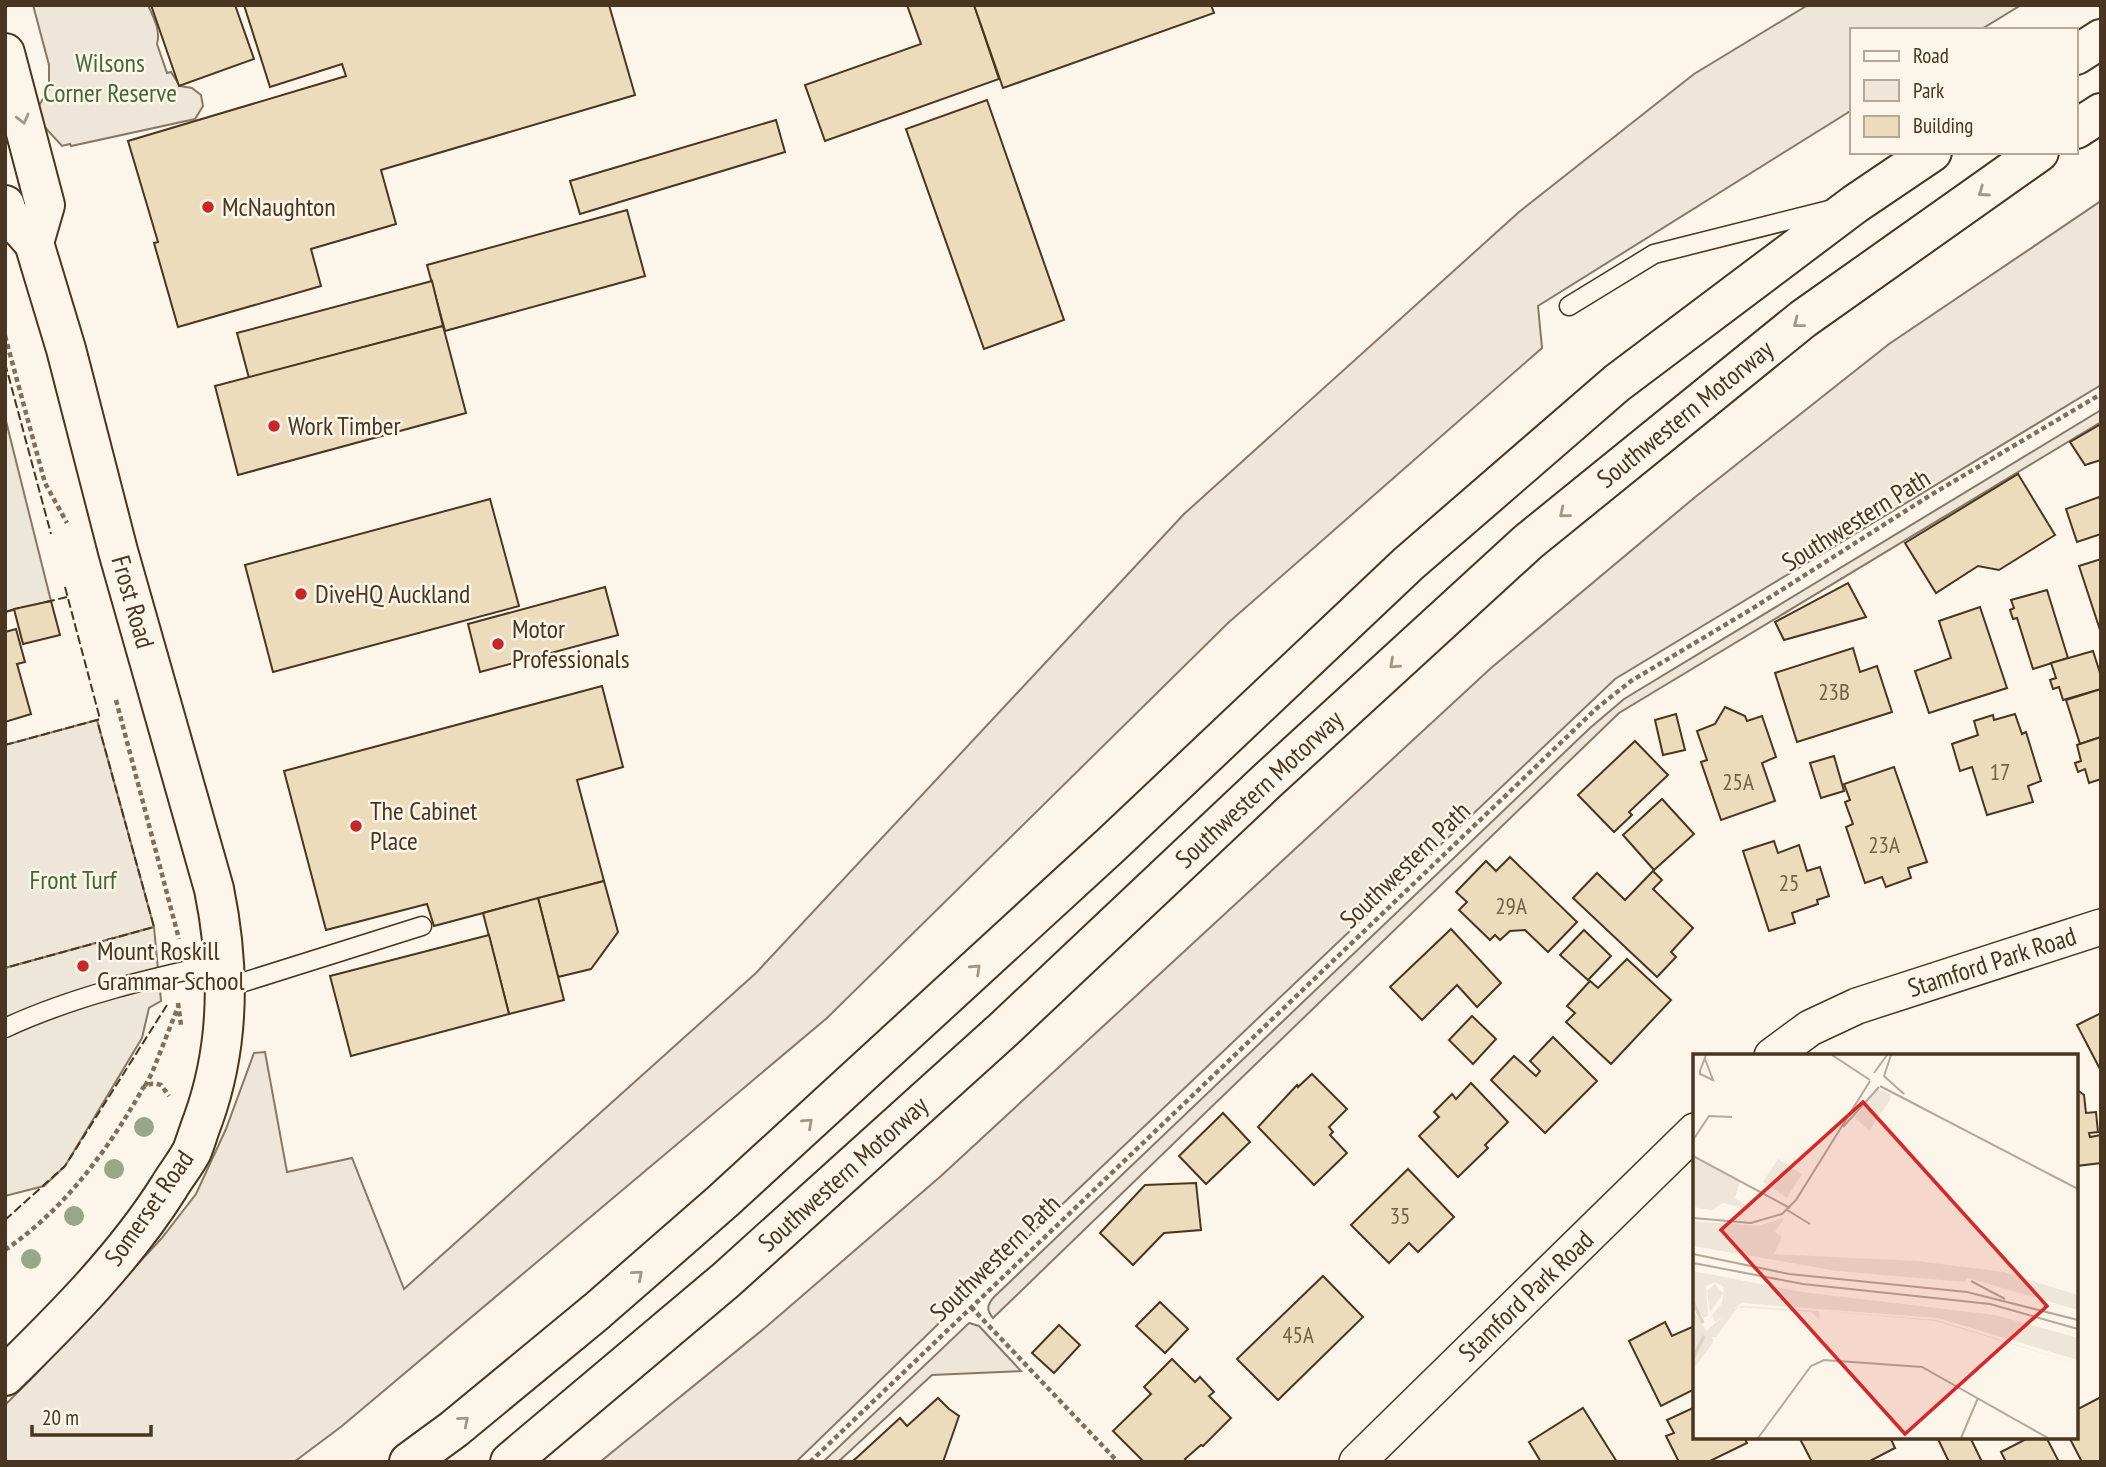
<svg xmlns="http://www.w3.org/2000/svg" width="2106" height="1467" viewBox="0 0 2106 1467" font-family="'PT Sans Narrow',sans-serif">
	<rect width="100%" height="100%" fill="#fbf6e9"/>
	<g fill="#ede6d9" stroke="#887966" stroke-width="2">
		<path d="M33 5H148C153 17 161 30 157 44L167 73 171 72 180 86 192 88 201 95 203 106 195 119 71 146 70 144 62 146 41 123 38 107 49 89V65Z"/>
		<path d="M1808 5H2021L1980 30H1852V110L1538 306 1542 348 1228 623 827 1018 342 1426 294 1462H5V1405L36 1374 161 1239 196 1194 226 1129 254 1053 265 1052 287 1172 352 1158 404 1289 756 973 1184 514 1519 212 1694 74Z"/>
		<path d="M2101 201V385L1615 679 1031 1234 796 1462H600L766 1327 941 1176 1491 668 1694 498 1889 344Z"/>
		<path d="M2101 410V422L1619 713 993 1318C986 1310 987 1305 994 1297L1590 728 1624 699Z"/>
		<path d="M97 720 154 927 5 968V745Z"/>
		<path d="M969 1323 979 1326 1021 1371 932 1375 838 1462H823Z"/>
	</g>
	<g fill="#ede7d9" stroke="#887966" stroke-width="2">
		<path d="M5 417 51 601 5 612Z"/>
		<path d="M154 927 161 1001 149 1008 142 1038 65 1166 44 1186 5 1196V968Z"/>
	</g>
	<g fill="#ecdcbc" stroke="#4a3520" stroke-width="2">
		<path d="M151 5H235L254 59 179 86Z"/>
		<path d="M244 5H609L635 95 381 170 396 224 311 249 321 286 178 327 154 243 158 242 128 141 346 76 342 64 270 87Z"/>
		<path d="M907 5H974L999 79 825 141 805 85 921 44Z"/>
		<path d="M974 5H1211L1214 13 1003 88Z"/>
		<path d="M987 100 1064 320 984 349 906 129Z"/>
		<path d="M776 120 785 152 580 214 570 181Z"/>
		<path d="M627 210 645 276 445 331 427 265Z"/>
		<path d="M432 281 443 326 249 378 237 333Z"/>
		<path d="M443 326 466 413 238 475 215 386Z"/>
		<path d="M2101 424V460L2085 465 2070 442Z"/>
		<path d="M2018 474 2055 535 1999 570 1978 566 1936 593 1905 543Z"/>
		<path d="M2099 497 2101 502V534L2077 542 2066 509Z"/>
		<path d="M490 499 519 606 273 672 245 565Z"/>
		<path d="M2101 559V633L2079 566Z"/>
		<path d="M1848 583 1866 617 1784 640 1775 622Z"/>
		<path d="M605 587 618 635 480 672 468 624Z"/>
		<path d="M2047 590 2068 658 2033 669 2017 618 2013 619 2010 610 2014 608 2011 600Z"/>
		<path d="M51 601 60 635 23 644 14 609Z"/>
		<path d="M1980 607 2007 688 1929 713 1915 671 1951 658 1939 621Z"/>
		<path d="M16 629 25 662 17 664 31 714 5 722V632Z"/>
		<path d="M1853 648 1860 672 1877 666 1892 712 1797 742 1775 673Z"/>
		<path d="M2093 651 2101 676V689L2063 700 2059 687 2053 689 2050 680 2056 678 2051 663Z"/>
		<path d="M602 686 623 767 577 780 604 881 434 926 427 904 326 930 284 771Z"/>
		<path d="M2101 689V737L2080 744 2066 700Z"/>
		<path d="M1725 707 1745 716 1747 721 1762 716 1776 757 1762 763 1775 801 1721 820 1701 762 1707 760 1697 731 1715 724Z"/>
		<path d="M1676 714 1685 750 1663 755 1655 720Z"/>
		<path d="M2015 714 2022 734 2026 732 2041 781 2028 786 2033 802 1987 815 1972 767 1960 771 1952 744 1978 735 1974 721 1993 715 1994 720Z"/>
		<path d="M2101 737V779L2089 783 2085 769 2078 772 2075 763 2081 761 2077 745Z"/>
		<path d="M1635 741 1668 775 1629 812 1632 815 1614 832 1578 795Z"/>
		<path d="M1834 756 1844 791 1821 798 1810 763Z"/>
		<path d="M1894 767 1927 862 1908 868 1911 878 1886 887 1882 877 1865 883 1846 827 1853 824 1845 802 1850 800 1844 784Z"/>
		<path d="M1662 799 1694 834 1654 870 1623 835Z"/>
		<path d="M1774 841 1778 853 1799 845 1807 871 1820 867 1829 896 1817 900 1818 904 1792 913 1795 923 1769 931 1743 851Z"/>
		<path d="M1510 857 1577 922 1548 952 1525 930 1510 931 1500 940 1495 935 1490 940 1459 910 1467 902 1456 892 1486 861 1496 871Z"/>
		<path d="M1653 871 1662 880 1653 889 1693 928 1671 952 1676 957 1657 977 1573 898 1597 873 1625 900Z"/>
		<path d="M604 881 618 932 591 969 558 977 538 898Z"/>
		<path d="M538 898 564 1000 509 1014 483 913Z"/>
		<path d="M1451 929 1501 983 1477 1007 1457 985 1422 1020 1390 987Z"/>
		<path d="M1584 930 1611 956 1588 980 1560 955Z"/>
		<path d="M489 935 509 1014 351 1056 330 976Z"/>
		<path d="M1627 959 1671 1000 1611 1064 1566 1022 1575 1013 1567 1006 1590 981 1598 988Z"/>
		<path d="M2101 1013V1071L2077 1025Z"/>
		<path d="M1472 1016 1496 1039 1473 1064 1449 1040Z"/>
		<path d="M1553 1037 1597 1081 1545 1133 1491 1080 1514 1056 1536 1076 1540 1071 1530 1061Z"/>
		<path d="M1312 1074 1347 1109 1329 1127 1333 1132 1330 1135 1347 1153 1314 1185 1258 1127 1297 1085 1298 1087Z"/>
		<path d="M1471 1083 1508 1122 1485 1145 1488 1148 1458 1177 1419 1136 1439 1117 1434 1112 1452 1094 1456 1099Z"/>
		<path d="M2076 1089 2084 1095 2086 1113 2096 1112 2098 1132 2089 1133 2090 1137 2101 1135V1163L2076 1166Z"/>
		<path d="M1223 1113 1250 1142 1206 1184 1179 1156Z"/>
		<path d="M1408 1169 1454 1217 1418 1252 1409 1243 1389 1263 1351 1225Z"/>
		<path d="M1196 1183 1201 1230 1164 1233 1133 1265 1100 1233 1145 1185Z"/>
		<path d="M1323 1276 1363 1317 1278 1400 1237 1359Z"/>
		<path d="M1160 1302 1188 1329 1165 1353 1136 1326Z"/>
		<path d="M1665 1322 1672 1336 1692 1327 1695 1333V1389L1661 1406 1629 1341Z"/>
		<path d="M1059 1325 1080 1345 1054 1373 1032 1353Z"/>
		<path d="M1172 1359 1195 1382 1200 1377 1214 1392 1209 1396 1231 1418 1203 1446 1201 1445 1185 1459 1187 1462H1144L1113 1431 1151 1394 1144 1387Z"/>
		<path d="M2101 1397V1462H2082L2069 1437H2076V1410Z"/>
		<path d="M938 1398 949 1409 959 1416 943 1462H852L900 1418 907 1426Z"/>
		<path d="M1695 1407V1437H1744L1747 1443 1708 1462H1679L1666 1436 1674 1433 1667 1420Z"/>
		<path d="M1583 1408 1617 1462H1541L1529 1442Z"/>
		<path d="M1799 1437H1890L1895 1448 1868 1462H1812Z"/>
		<path d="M1937 1437H1970L1982 1462H1949Z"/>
		<path d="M2030 1437H2046L2059 1462H2006L2001 1452Z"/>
	</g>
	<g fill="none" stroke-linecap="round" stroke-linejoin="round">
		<g stroke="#4a3520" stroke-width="21">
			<g id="lane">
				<path d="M1569 306 1654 254 1829 210"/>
				<path d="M225 988 422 926"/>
				<path d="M5 1028C74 996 151 978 225 962"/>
			</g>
		</g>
		<g stroke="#4a3520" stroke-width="38">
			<g id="street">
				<path d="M1772 1056 1810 1028 1857 1006 2101 927"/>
				<path d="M1357 1462 1695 1131"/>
			</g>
		</g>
		<g stroke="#4a3520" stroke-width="42">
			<g id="secondary">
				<path d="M5 53 45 205 34 243"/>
				<path d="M5 205 7 213 34 243 66 349 118 551 214 889C230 967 230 1045 203 1120 199 1130 196 1141 192 1151 186 1163 176 1175 169 1187 125 1257 64 1318 5 1376"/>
			</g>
		</g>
		<g stroke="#4a3520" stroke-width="42">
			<g id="highway">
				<path d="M2076 55 2101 39"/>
				<path d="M2076 129 2101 113"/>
				<path d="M409 1462 454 1429 597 1311 723 1201 1112 844 1408 564 1617 383 1855 204 1932 152"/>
				<path d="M510 1462 726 1280 1003 1030 1267 781 1528 542 1803 319 2039 152"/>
			</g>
		</g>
		<g stroke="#7f6f5c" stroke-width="4.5" stroke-dasharray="5 3.5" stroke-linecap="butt">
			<path d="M5 336 45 483 67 523"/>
			<path d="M116 700 179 939"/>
			<path d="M178 1003 181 1025"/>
			<path d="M145 1086 152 1073 178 1007"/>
			<path d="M5 1250C65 1209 108 1150 143 1088 149 1083 153 1083 161 1085L169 1096"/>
			<path d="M971 1307 1118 1462"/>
			<path d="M810 1462 1597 708 1631 681 1750 610 1929 496 2101 394"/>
		</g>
		<use href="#lane" stroke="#fbf6e9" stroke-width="18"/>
		<use href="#street" stroke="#fbf6e9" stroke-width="35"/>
		<use href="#secondary" stroke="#fbf6e9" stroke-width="38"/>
		<use href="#highway" stroke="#fbf6e9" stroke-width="38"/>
		<g stroke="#4a3520" stroke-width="2" stroke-dasharray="9 3.5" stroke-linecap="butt">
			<path d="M5 363 51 534"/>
			<path d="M65 587 100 719 97 720"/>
			<path d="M46 602 67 597"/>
			<path d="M5 612 19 608"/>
			<path d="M5 745 97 720 154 927 5 968"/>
			<path d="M5 1220 65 1166 167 1005"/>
		</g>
	</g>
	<g fill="#96a887">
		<circle cx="144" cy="1127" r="10"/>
		<circle cx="114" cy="1169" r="10"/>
		<circle cx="74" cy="1216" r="10"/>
		<circle cx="31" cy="1259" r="10"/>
	</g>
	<defs><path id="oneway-chevron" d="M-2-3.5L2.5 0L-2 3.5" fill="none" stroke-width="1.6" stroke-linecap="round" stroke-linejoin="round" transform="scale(1.75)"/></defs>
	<g stroke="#a29684">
		<use href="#oneway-chevron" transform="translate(23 119) rotate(75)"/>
		<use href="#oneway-chevron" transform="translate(1983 192) rotate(145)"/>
		<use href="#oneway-chevron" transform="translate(1798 323) rotate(142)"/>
		<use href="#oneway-chevron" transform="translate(1564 513) rotate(141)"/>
		<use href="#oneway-chevron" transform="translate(1394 664) rotate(138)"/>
		<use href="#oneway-chevron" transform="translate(976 969) rotate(-43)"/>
		<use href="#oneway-chevron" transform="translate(808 1123) rotate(-42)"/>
		<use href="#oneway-chevron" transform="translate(638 1275) rotate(-41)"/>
		<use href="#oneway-chevron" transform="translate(464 1421) rotate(-40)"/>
	</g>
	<g fill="#c62828" stroke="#fbf6e9" stroke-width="2.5">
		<circle cx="208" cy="207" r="7"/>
		<circle cx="274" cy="426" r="7"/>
		<circle cx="301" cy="594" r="7"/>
		<circle cx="498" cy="644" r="7"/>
		<circle cx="356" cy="826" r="7"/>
		<circle cx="83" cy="966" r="7"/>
	</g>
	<g text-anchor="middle" stroke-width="5" stroke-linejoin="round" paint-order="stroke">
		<g font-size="23" fill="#725f47">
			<text x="1834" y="700">23B</text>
			<text x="2000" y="780">17</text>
			<text x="1738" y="790">25A</text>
			<text x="1884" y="853">23A</text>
			<text x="1789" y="891">25</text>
			<text x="1511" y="914">29A</text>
			<text x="1400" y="1224">35</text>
			<text x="1298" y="1343">45A</text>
		</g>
		<g font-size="26" fill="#436837" stroke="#fbf6e9">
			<text x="110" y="72">Wilsons<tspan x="110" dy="30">Corner Reserve</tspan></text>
			<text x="73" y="889">Front Turf</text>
		</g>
		<g font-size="26" fill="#4a3520" stroke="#fbf6e9" text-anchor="start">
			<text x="222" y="216">McNaughton</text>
			<text x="288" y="435">Work Timber</text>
			<text x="315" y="603">DiveHQ Auckland</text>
			<text x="512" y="638">Motor<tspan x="512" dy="30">Professionals</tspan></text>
			<text x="370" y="820">The Cabinet<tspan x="370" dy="30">Place</tspan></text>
			<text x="97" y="960">Mount Roskill<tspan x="97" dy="30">Grammar School</tspan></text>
		</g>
		<g font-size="26" fill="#4a3520" stroke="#fbf6e9">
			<text transform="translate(1685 414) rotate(-39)" y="9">Southwestern Motorway</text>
			<text transform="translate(1856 520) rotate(-32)" y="9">Southwestern Path</text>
			<text transform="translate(133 602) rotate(74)" y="9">Frost Road</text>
			<text transform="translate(1259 789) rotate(-43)" y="9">Southwestern Motorway</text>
			<text transform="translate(1405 865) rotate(-44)" y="9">Southwestern Path</text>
			<text transform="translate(1992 962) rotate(-18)" y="9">Stamford Park Road</text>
			<text transform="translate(843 1174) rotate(-42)" y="9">Southwestern Motorway</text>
			<text transform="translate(149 1208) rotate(-55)" y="9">Somerset Road</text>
			<text transform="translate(995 1258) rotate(-44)" y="9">Southwestern Path</text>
			<text transform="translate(1526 1296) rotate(-44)" y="9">Stamford Park Road</text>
		</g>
	</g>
	<g transform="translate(1693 1054)">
		<rect width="385" height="385" fill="#fbf6e9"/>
		<path d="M184 35 198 40 197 46 176 77 162 63ZM0 104 47 128 42 144 59 156 30 149 19 156 0 153ZM85 105 109 120 94 144 70 128ZM91 164 82 178 89 183 81 200 224 207 311 218 385 241V256L275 224 271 228 144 217 0 192V167L65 172ZM0 217 109 238 302 261 385 284V306L245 264 49 249 22 268 19 261 29 249 31 233 22 228 13 232 15 262 10 264 0 244ZM22 230 30 239 17 259 14 237ZM48 252 126 257 127 266 118 258 45 253 23 283H18L21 287 0 316V256L13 277 38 256ZM131 257 244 266 385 310 242 267Z" fill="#ede6d9"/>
		<path fill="none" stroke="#dcd4c6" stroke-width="3.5" d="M0 248 10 269M0 304 11 282"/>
		<path fill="none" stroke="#b4a999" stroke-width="2" d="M139 1 177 26M12 5 20 26 7 20V17L13 1M181 19 194 1M191 22 198 1M191 22 211 40M187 32 385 135M150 73 186 33M0 86 16 62 39 63M0 102 97 154M94 156 117 170M0 164 58 169 89 160 103 146 177 27M0 200 96 220 274 238 385 266M0 209 110 230 297 250 385 275M278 227 312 245M65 384 118 312 131 306 229 313 355 384M268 384 285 344"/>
		<path fill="#d62828" fill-opacity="0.15" stroke="#d62828" stroke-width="3.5" d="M170 48 354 252 212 380 28 176Z"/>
		<rect width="385" height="385" fill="none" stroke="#4a3520" stroke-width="3.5"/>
	</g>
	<rect width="2106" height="1467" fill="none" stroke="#4a3520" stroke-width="14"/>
	<rect x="1850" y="28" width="228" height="126" fill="#fbf6e9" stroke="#b4a999" stroke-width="2"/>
	<rect x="1864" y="51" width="35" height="10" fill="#fbf6e9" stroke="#b4a999" stroke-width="2"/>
	<text x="1913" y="63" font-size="21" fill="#4a3520">Road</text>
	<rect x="1864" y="80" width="35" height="21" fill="#ede6d9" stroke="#b4a999" stroke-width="2"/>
	<text x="1913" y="98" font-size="21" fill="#4a3520">Park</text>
	<rect x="1864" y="116" width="35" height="21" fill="#ecdcbc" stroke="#b4a999" stroke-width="2"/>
	<text x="1913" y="133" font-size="21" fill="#4a3520">Building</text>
	<path d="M32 1425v10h119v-10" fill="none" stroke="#4a3520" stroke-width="3.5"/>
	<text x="42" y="1425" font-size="21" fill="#4a3520" stroke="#fbf6e9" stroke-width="5" paint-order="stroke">20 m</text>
</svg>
